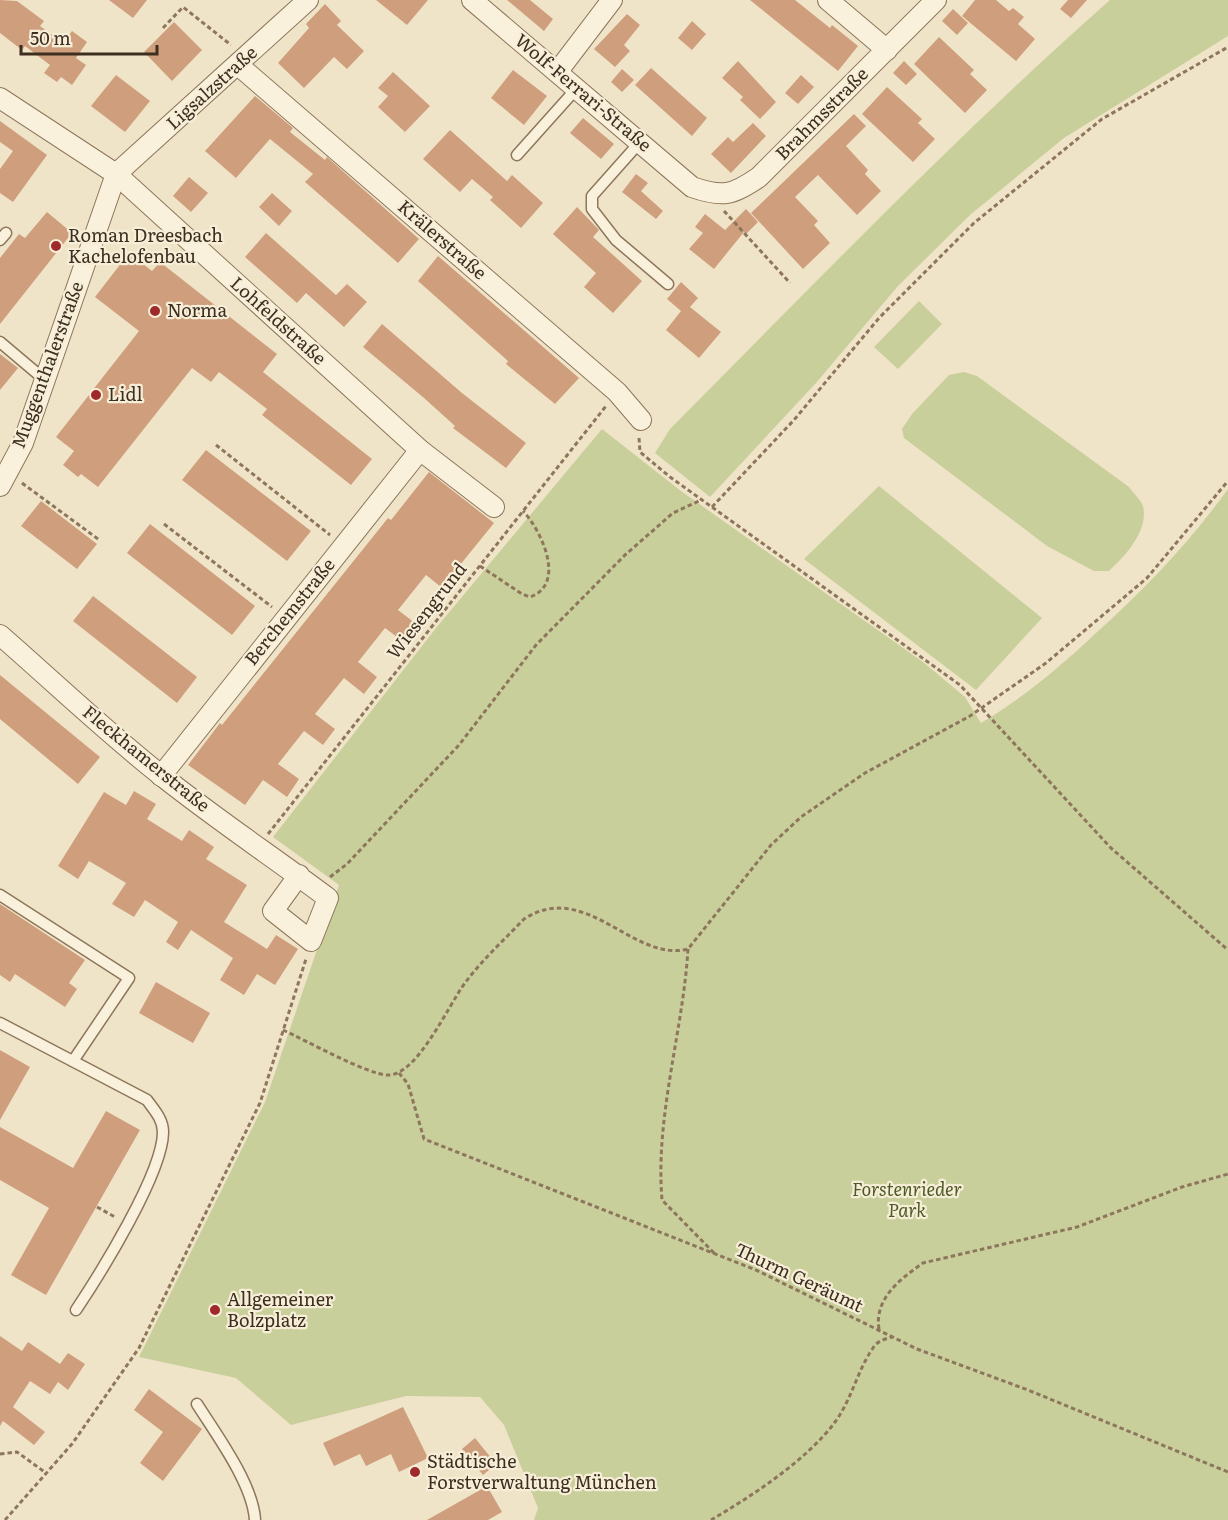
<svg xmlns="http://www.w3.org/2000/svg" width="1228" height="1520" viewBox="0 0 1228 1520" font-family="Literata,serif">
	<rect width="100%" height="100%" fill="#f0e4c8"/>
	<g fill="#c9cf9b">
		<path d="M1110 0H1228V36L1064 138 970 215 898 286 816 383 710 497 655 453 670 429C814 284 956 136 1110 0Z"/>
		<path d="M919 301 942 324 898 369 874 347Z"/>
		<path d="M964 372 977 376 1129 487C1133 493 1141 500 1143 506 1149 531 1125 556 1109 571H1094L1047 546 904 438 902 429 912 414 949 375Z"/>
		<path d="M602 429 681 491 923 662 965 697 981 723C1023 698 1060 667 1096 633 1145 589 1189 543 1228 489V1520H534L538 1508 504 1425 480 1397 406 1396 291 1425 236 1378 139 1357 265 1102 339 885 273 837 436 628Z"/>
		<path d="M879 486 1042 618 976 690 804 559Z"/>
	</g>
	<g fill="#cf9f7d">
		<path d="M0 0 17 1 44 21 40 26 63 43 72 31 87 42 76 58 86 65 72 85 61 77 57 82 44 73 50 65 25 46 22 50 0 33Z"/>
		<path d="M109 0H147L133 18Z"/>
		<path d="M376 0H428L407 25Z"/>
		<path d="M507 0H530L553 19 544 31Z"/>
		<path d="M750 0H795L830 28 832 25 858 46 838 71Z"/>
		<path d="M975 0H996L1009 11 1013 8 1024 17 1018 24 1035 39 1016 61 962 16Z"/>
		<path d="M1068 0H1087L1071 18 1060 9Z"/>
		<path d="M325 4 341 21 337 25 364 51 347 69 334 57 304 88 278 63 309 28 306 24Z"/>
		<path d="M953 9 968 23 957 35 942 21Z"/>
		<path d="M627 14 640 25 624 45 630 51 615 67 594 49Z"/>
		<path d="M692 21 706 34 692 50 678 38Z"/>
		<path d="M174 22 202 50 172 81 144 52Z"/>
		<path d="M939 37 974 70 970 74 987 90 965 113 914 64Z"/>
		<path d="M738 61 776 102 760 119 740 100 743 97 722 78Z"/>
		<path d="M904 61 917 74 906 85 893 73Z"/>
		<path d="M651 68 707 118 692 136 635 85Z"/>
		<path d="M622 69 634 80 622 92 611 82Z"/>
		<path d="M513 70 547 96 524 125 491 98Z"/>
		<path d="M393 72 430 106 405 132 378 107 388 96 378 88Z"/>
		<path d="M116 75 150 101 125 132 91 106Z"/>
		<path d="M801 75 814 87 798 104 785 93Z"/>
		<path d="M887 87 922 119 918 123 935 139 913 162 862 114Z"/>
		<path d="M255 96 293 128 290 132 325 160 327 157 419 239 398 263 305 182 313 174 270 139 236 178 205 151Z"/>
		<path d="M854 114 866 126 846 146 868 170 865 174 881 191 857 215 818 175 795 197 818 221 814 225 830 243 803 269 751 213Z"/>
		<path d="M583 118 614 144 601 159 570 133Z"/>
		<path d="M0 121 47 155 13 202 0 193V169L13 151 0 142Z"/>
		<path d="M753 123 766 136 731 173 711 154 728 137 733 142Z"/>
		<path d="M450 130 507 181 512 175 543 203 521 228 490 200 493 197 472 179 460 192 423 159Z"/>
		<path d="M636 174 648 183 641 191 663 211 656 219 622 192Z"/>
		<path d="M189 177 208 193 191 212 173 196Z"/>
		<path d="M272 193 292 211 279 226 259 207Z"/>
		<path d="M577 207 599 230 593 237 642 281 613 313 584 287 596 273 553 234Z"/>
		<path d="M746 209 758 222 746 234 744 232 714 269 689 249 703 233 695 227 705 214 725 230Z"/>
		<path d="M47 212 72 233 0 324V258L19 234 25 238Z"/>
		<path d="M266 233 336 295 347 284 367 302 344 327 306 293 297 303 245 257Z"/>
		<path d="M129 253 152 271 160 262 277 354 263 372 372 459 351 485 262 415 267 409 219 372 211 382 192 368 98 487 81 474 78 477 63 465 74 451 56 437 139 331 95 297Z"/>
		<path d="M438 256 579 378 555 404 506 364 508 361 418 281Z"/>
		<path d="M681 282 698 298 690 307 721 332 699 358 666 330 681 311 667 299Z"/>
		<path d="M382 324 462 393 526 443 506 468 453 428 455 426 424 398 363 347Z"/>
		<path d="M0 354 18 368 0 390Z"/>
		<path d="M206 450 311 531 287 561 182 480Z"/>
		<path d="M429 472 494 523 456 570 460 573 446 591 426 575 398 610 419 626 405 643 385 628 358 662 377 677 364 694 344 678 315 714 335 729 323 745 304 731 278 764 299 779 287 797 263 780 245 805 188 765 220 723 222 725 388 518 391 520Z"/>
		<path d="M41 501 97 544 77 569 21 526Z"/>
		<path d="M150 524 255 606 232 635 127 553Z"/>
		<path d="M93 596 197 677 177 703 73 621Z"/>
		<path d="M0 675 100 757 78 784 0 719Z"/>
		<path d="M134 791 156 804 147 819 182 841 189 830 214 847 206 859 247 885 224 922 267 949 276 935 298 949 275 985 257 974 244 995 220 980 233 958 191 930 178 950 166 942 178 922 145 900 134 917 112 904 126 883 89 861 78 879 58 866 104 792 126 805Z"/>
		<path d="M0 904 85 960 69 983 77 989 65 1007 15 974 10 982 0 975Z"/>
		<path d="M156 982 210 1013 193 1043 139 1013Z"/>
		<path d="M0 1050 30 1067 0 1120Z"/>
		<path d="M106 1111 140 1130 46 1295 11 1275 49 1208 0 1180V1127L73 1168Z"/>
		<path d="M0 1336 22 1351 28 1342 60 1364 68 1353 85 1364 68 1390 58 1382 50 1394 30 1381 13 1407 45 1432 34 1445 3 1421 0 1426Z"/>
		<path d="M149 1389 202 1429 163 1481 140 1463 163 1432 134 1410Z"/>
		<path d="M403 1407 428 1458 399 1472 391 1454 366 1466 360 1454 334 1466 323 1443Z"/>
		<path d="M475 1438 496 1464 483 1475 462 1449Z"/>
		<path d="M487 1486 502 1512 488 1520H427Z"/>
	</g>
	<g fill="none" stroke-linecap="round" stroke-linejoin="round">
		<g stroke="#8d765c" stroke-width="13">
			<g id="lane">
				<path d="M640 142 592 196V209L616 240 668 284"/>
				<path d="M517 155 577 88"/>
				<path d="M0 240 6 233"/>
				<path d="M0 342 45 380"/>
				<path d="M0 895 129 978 73 1061"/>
				<path d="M0 1023 147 1100C154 1110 163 1119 163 1132 163 1173 100 1274 76 1310"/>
				<path d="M197 1404C216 1434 253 1484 255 1520"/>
			</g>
		</g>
		<g stroke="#8d765c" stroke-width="22">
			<g id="street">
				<path d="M472 0 692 187C723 198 733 195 759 177L936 0"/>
				<path d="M828 0 887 50"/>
				<path d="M238 65 617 392 641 420"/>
				<path d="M558 71 612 0"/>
				<path d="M0 98 116 174 420 450 494 507"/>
				<path d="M0 486 23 443 116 174 308 0"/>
				<path d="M0 635C54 682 106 732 162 776 216 819 273 857 328 898L311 941 273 911 299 875"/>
				<path d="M161 776 420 450"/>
			</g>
		</g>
		<g stroke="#8d765c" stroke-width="3" stroke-dasharray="4.5 3" stroke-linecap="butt">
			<path d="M163 28 183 7 231 45"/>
			<path d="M724 211 790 283"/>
			<path d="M639 438 640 452 670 477 960 685 1111 848 1228 950"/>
			<path d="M216 445 330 535"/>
			<path d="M22 483 98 539"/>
			<path d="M712 507 794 420 879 318 974 223 1102 119 1228 47"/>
			<path d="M164 524 272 607"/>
			<path d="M480 566 522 594 530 597C567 584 541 530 523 511"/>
			<path d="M268 834 606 406"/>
			<path d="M330 877 347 864 459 745 536 645 625 555 673 513 701 500"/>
			<path d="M688 949C683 1032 655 1116 662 1200L714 1253"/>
			<path d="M283 1030C305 1040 368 1075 388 1075 417 1076 449 1004 465 983 482 960 504 940 524 919 586 879 633 963 688 949L771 845 801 817 865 773 970 716 1046 663 1147 578 1228 481"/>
			<path d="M399 1073 408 1084 424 1139 756 1270 917 1349 1028 1390 1228 1472"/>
			<path d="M97 1207 115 1217"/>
			<path d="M879 1329C874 1299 900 1279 923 1263L1077 1227 1182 1187 1228 1174"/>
			<path d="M0 1454 17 1452 46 1473"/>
			<path d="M5 1520 72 1444 139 1348 260 1103 306 959"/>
			<path d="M711 1520C752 1496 807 1460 835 1422 852 1399 857 1371 873 1348 877 1341 885 1339 892 1337"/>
		</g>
		<use href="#lane" stroke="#faf1dc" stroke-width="10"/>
		<use href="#street" stroke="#faf1dc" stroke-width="20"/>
	</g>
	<g fill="#9e2a2b" stroke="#f7eed8" stroke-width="2">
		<circle cx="56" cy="246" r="6"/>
		<circle cx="155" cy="311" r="6"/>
		<circle cx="96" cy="395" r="6"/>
		<circle cx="215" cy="1310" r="6"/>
		<circle cx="415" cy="1472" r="6"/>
	</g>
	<g text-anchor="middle" stroke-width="4.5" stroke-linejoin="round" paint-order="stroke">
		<g font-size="18" fill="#3d2e20" stroke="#f7eed8">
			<text transform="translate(212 88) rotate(-42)" y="6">Ligsalzstraße</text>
			<text transform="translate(583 93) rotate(40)" y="6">Wolf-Ferrari-Straße</text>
			<text transform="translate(822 114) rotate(-45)" y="6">Brahmsstraße</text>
			<text transform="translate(442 240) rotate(41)" y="6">Krälerstraße</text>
			<text transform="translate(278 321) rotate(42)" y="6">Lohfeldstraße</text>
			<text transform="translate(48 365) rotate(-70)" y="6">Muggenthalerstraße</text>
			<text transform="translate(427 611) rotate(-52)" y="6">Wiesengrund</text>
			<text transform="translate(290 612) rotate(-51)" y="6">Berchemstraße</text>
			<text transform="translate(146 759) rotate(39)" y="6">Fleckhamerstraße</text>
			<text transform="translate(799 1278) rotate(25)" y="6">Thurm Geräumt</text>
		</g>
		<g font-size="18" fill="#3d2e20" stroke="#f7eed8" text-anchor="start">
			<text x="68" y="242">Roman Dreesbach<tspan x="68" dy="21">Kachelofenbau</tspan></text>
			<text x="167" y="317">Norma</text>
			<text x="108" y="401">Lidl</text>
			<text x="227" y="1306">Allgemeiner<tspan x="227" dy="21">Bolzplatz</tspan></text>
			<text x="427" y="1468">Städtische<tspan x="427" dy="21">Forstverwaltung München</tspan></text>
		</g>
		<g font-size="18" font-style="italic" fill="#4d5a26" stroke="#f7eed8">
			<text x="907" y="1196">Forstenrieder<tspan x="907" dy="21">Park</tspan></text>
		</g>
	</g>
	<path d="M21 45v9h136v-9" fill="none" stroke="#3d2e20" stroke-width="3"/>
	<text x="30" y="45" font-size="18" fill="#3d2e20" stroke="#f7eed8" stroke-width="4.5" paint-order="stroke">50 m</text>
</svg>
